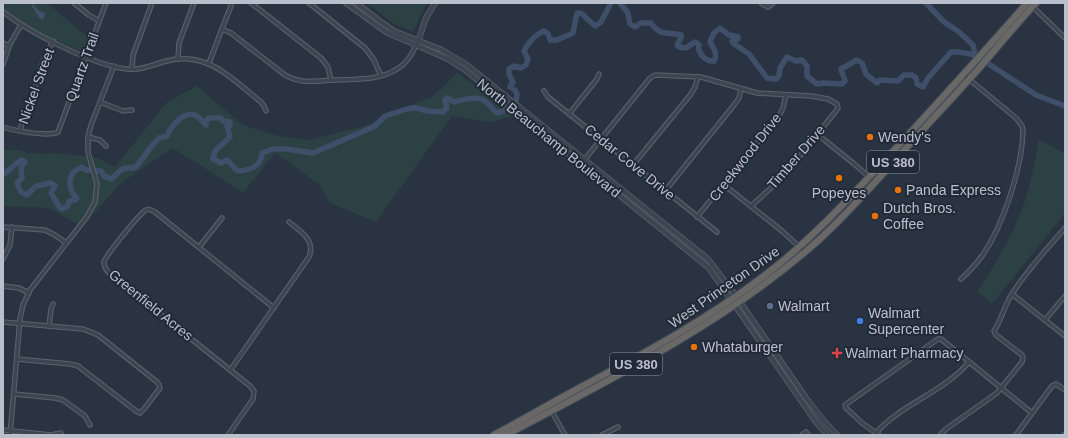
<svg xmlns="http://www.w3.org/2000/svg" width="1068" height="438" viewBox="0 0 1068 438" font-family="Helvetica,sans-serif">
	<rect width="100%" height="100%" fill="#293341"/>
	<g fill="#2c4143">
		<path d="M3 3H47L83 33 91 36 85 52C56 42 27 27 3 9Z"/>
		<path d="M367 3H427L423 10 413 32 393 23Z"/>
		<path d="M457 72 513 116 490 122 452 116 376 222 330 203 319 184 275 153 243 193 173 148 121 183 82 227 49 208 3 206V150H19L27 153 68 154 97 158 115 167 167 102 197 86 243 125 278 136 309 140 371 124 387 113 430 98 444 86Z"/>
		<path d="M1039 139 1061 152H1065V213L994 302 991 303 977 291C998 261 1018 226 1028 190 1033 173 1036 156 1039 139Z"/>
	</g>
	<path fill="#404f69" d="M33 4 38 10 45 13 44 19H41C36 16 36 10 31 6Z"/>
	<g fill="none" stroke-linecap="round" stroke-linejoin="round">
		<g stroke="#404f69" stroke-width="5.5">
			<path d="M620 3 628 13 630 24 635 27 641 23H651C661 37 666 31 681 35V38L677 45 679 47 686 48 695 42 699 45C697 53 706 62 714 61 718 54 714 49 710 42L714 33 720 28 729 35 738 37V39L732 41 733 43 749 54 767 78 776 79 779 76 780 68 787 57 796 61 802 60 807 66V76L817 84 823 83 842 84 845 81C844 76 842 74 841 69L857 60 862 63 866 74 877 83 880 80 898 81 904 75H912L916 78 917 84 923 87 928 78 951 52H959L975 55 1036 95 1065 106"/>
			<path d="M926 3 944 22 958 31 973 45 975 55"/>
			<path d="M3 174C10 171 14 163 22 160L25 162 21 168 22 178 17 183 21 192 27 195 36 186 51 183 55 186 51 193 60 208 62 209 68 206 69 201 75 200 77 198C70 193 67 179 74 172 76 170 79 168 82 167L86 170 101 171 104 176 111 179 121 170 125 168H133L137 166 151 147 159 138 167 136C171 126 184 109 197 116 200 118 203 122 206 125V121L209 118H221L223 121 230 122V126H227L230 137 215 151 213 159 221 163 227 160C232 164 233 169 239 171 252 170 261 166 262 153L273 149H286L313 153 364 131 375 126 385 116 407 109 415 108 428 111 442 112 447 108 445 100 447 98 454 102C464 99 477 95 486 102 491 105 492 111 498 113L510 107 516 102 517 94 515 90 510 87 513 82 509 74V69L514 66 521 68 526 65 528 59 524 51C527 44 536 34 544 31L548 34 550 40H557L573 33 577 13H581L595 26 601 22 611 3"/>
		</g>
		<g stroke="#5b636e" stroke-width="5.5">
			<g id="minor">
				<path d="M74 3 89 15 99 21"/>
				<path d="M251 3 321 58 328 67 331 80"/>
				<path d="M309 3 365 48 374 60 381 76"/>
				<path d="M761 3 768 7 773 3"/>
				<path d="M1032 6 1065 38"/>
				<path d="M3 12C31 33 92 65 127 69 142 71 156 63 171 60 209 52 233 80 261 102L264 106 266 111"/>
				<path d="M222 29 231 33 285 75C290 78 296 80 302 81 312 82 323 81 333 80 354 79 379 81 397 69 406 64 412 55 416 45"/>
				<path d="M3 43 9 46"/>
				<path d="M178 59 179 43 194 3"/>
				<path d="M209 63 232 3"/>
				<path d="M3 64 10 44 21 25"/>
				<path d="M132 69 133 55 152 3"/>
				<path d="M544 91 548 97 717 232"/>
				<path d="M100 102 123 111 132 110"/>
				<path d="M569 114 597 79 599 74"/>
				<path d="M3 127C15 131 48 137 58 132L106 3"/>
				<path d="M20 131 23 119 35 89 41 66 53 41"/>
				<path d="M817 134 853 163 875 182"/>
				<path d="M88 137 100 140 106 146"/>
				<path d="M581 164 650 78 655 75 701 77 757 93 811 96 828 99 837 104 838 108 836 111 782 178 751 206"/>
				<path d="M633 165 691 94 695 87 698 77"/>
				<path d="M723 184 782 231 805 252"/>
				<path d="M665 191 734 105 739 98 741 89"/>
				<path d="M697 217 780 114 783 108 786 95"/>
				<path d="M3 227 45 230 55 235 66 243"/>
				<path d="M199 247 222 218"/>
				<path d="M3 259 10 245 12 227"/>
				<path d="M961 279C969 272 976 264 982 256 1003 226 1022 168 1023 131L1022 126 1017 119 964 75"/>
				<path d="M3 286 19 288 29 293"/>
				<path d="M1012 294 1065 336"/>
				<path d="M1045 320 1065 296"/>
				<path d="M3 322 83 329 98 335 157 382 159 385 160 388 144 409 140 413 136 411 78 366 70 364 17 359"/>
				<path d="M49 326 51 309 53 304"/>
				<path d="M231 369 309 257C316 240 301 232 289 222"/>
				<path d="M14 394 55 398 63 400 85 416 90 425"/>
				<path d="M551 410 565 435"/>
				<path d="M3 430 51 435 61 433"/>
				<path d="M876 433C901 404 944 392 969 362"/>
				<path d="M10 435 20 319 23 305 30 290 86 218 95 202 97 184 88 152V137L91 125 114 66"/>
				<path d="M228 435 253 399 254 391 250 386 109 273C106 270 104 266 104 262 106 255 140 213 146 210 149 209 152 210 155 212L274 308"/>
				<path d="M602 435 618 427"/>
				<path d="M802 435 806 432 808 435"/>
				<path d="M879 435 862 423 846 408 845 405 938 339H941L1032 413"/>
				<path d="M940 435 946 429 997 393 1022 362 1023 358 1022 355 996 335 994 331C1002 319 1004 306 1012 294 1027 270 1047 249 1065 228"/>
				<path d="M1016 435 1052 386 1056 384 1065 390"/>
				<path d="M1064 435 1065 434"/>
			</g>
		</g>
		<g stroke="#5b636e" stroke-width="6">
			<g id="tertiary">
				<path d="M346 3 386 32 448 59 465 70 709 268 816 422 827 435"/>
				<path d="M356 3 381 22 394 31 442 50 467 65 708 259 736 296 806 398 824 421 837 435"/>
				<path d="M418 42 426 18 435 3"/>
			</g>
		</g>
		<g stroke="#48505c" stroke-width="8">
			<g id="trunk">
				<path d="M494 435C524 419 553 402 583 386 645 353 708 319 764 276 814 238 856 191 899 145 942 98 985 51 1027 3"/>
				<path d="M506 435C609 380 715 328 805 252 835 227 863 195 890 166 920 132 951 100 981 66 999 45 1017 23 1036 3"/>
			</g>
		</g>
		<use href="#minor" stroke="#3d4551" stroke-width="3.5"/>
		<use href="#tertiary" stroke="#3d4551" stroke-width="4.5"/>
		<use href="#trunk" stroke="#696866" stroke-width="6"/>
	</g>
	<g fill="#e8710a" stroke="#222a37" stroke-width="1.5">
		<circle cx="870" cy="137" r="4"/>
		<circle cx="839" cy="178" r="4"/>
		<circle cx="898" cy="190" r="4"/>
		<circle cx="875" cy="216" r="4"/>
		<circle cx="694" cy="347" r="4"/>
	</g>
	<circle fill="#5c6f8a" stroke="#222a37" stroke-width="1.5" cx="770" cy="306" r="4"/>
	<circle fill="#3f7fe0" stroke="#222a37" stroke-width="1.5" cx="860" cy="321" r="4"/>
	<path fill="#e0444e" stroke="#222a37" stroke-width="1.5" d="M835 347h4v4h4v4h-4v4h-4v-4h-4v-4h4z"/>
	<g text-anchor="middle" stroke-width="4" stroke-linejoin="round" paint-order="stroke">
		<g fill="#222a37" stroke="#8c939f" stroke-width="1">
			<rect x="867" y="151" width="52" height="22" rx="3"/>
			<rect x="610" y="353" width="52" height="22" rx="3"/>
		</g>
		<g font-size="13" font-weight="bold" fill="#bac0cb">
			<text x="893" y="167">US 380</text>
			<text x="636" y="369">US 380</text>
		</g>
		<g font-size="14" fill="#bac0cb" stroke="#222a37">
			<text transform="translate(82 67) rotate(-70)" y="5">Quartz Trail</text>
			<text transform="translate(36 86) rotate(-70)" y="5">Nickel Street</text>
			<text transform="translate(549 138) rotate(39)" y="5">North Beauchamp Boulevard</text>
			<text transform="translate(745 157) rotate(-52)" y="5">Creekwood Drive</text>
			<text transform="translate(796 157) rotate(-49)" y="5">Timber Drive</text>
			<text transform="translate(630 162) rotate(39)" y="5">Cedar Cove Drive</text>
			<text transform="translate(724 287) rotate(-35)" y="5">West Princeton Drive</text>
			<text transform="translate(151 305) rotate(39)" y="5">Greenfield Acres</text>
		</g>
		<g font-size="14" fill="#bac0cb" stroke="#222a37" text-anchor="start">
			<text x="878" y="142">Wendy's</text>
			<text x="906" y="195">Panda Express</text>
			<text x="839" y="198" text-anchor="middle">Popeyes</text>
			<text x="883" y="213">Dutch Bros.<tspan x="883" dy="16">Coffee</tspan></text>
			<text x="778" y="311">Walmart</text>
			<text x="868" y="318">Walmart<tspan x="868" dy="16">Supercenter</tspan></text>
			<text x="702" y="352">Whataburger</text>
			<text x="845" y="358">Walmart Pharmacy</text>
		</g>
	</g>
	<rect width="1068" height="438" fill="none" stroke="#bac0cb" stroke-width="8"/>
</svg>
